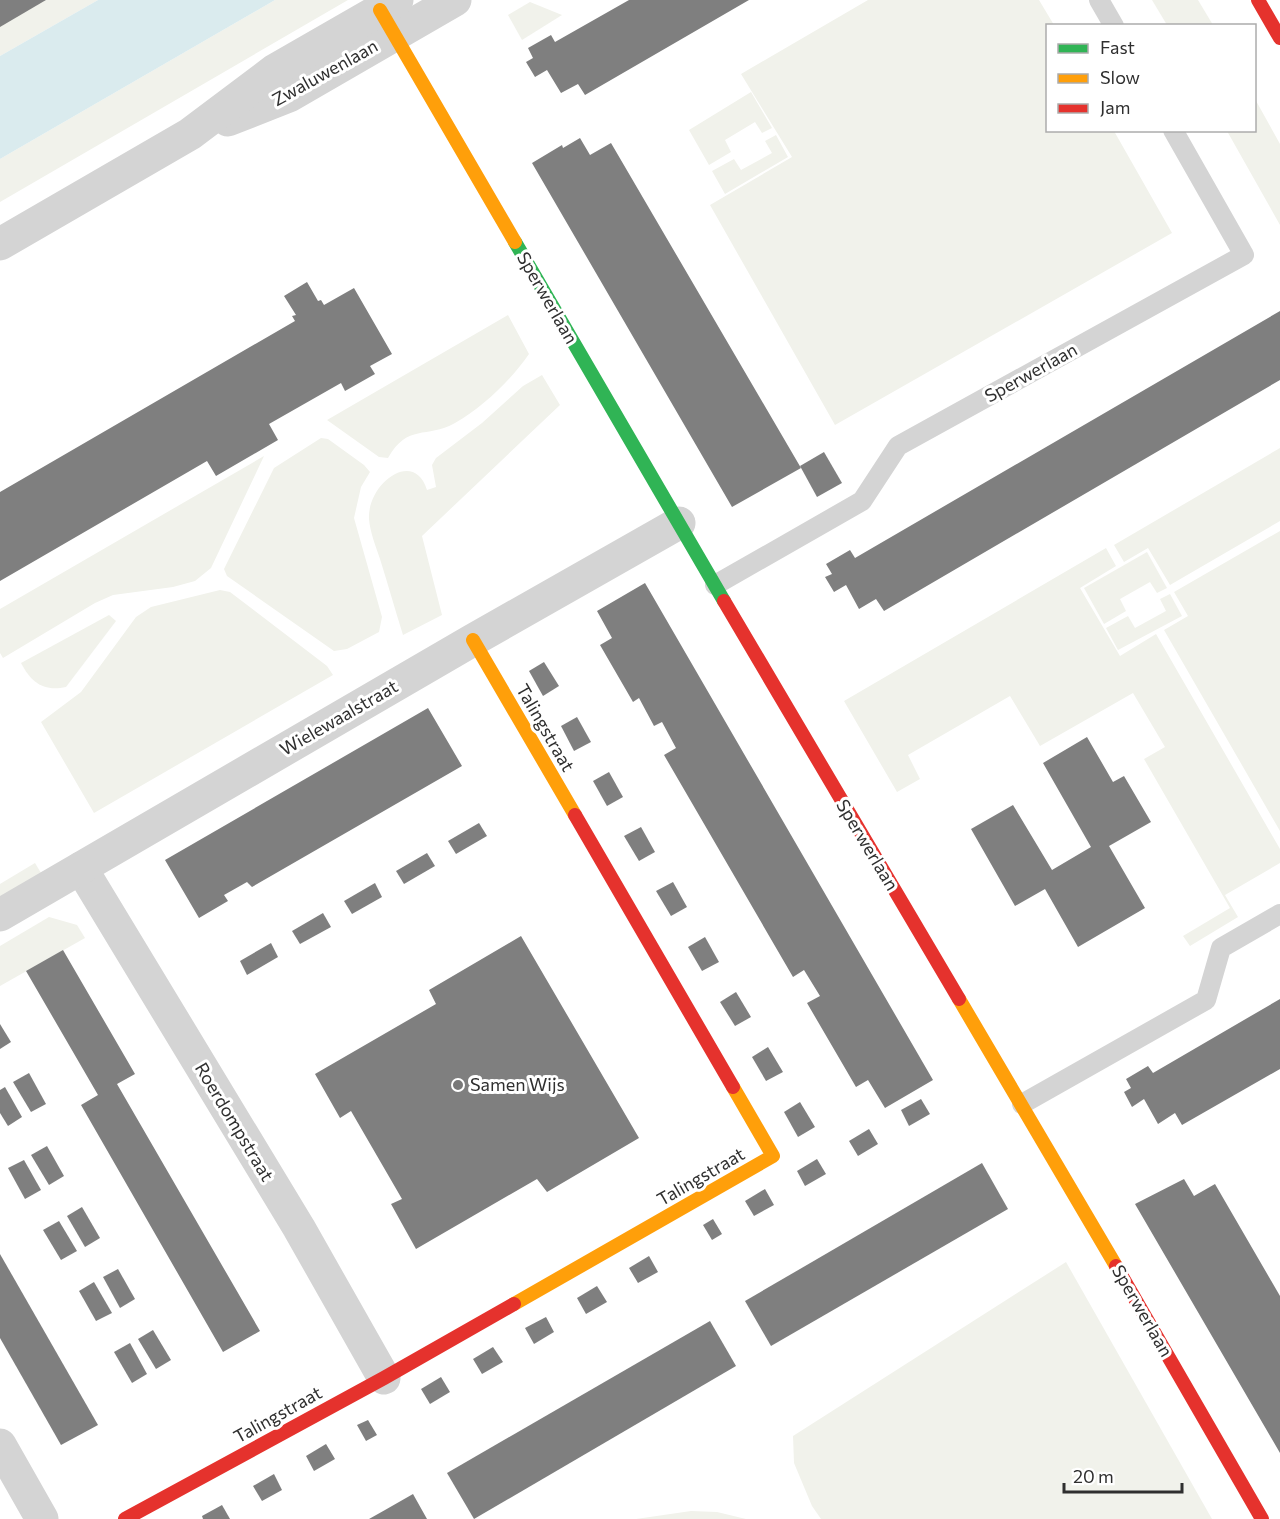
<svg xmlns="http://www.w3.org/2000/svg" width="1280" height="1519" viewBox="0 0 1280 1519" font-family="Commissioner,sans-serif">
	<rect width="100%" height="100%" fill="#fff"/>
	<g fill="#f1f2eb">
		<path d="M0 0H98L0 56Z"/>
		<path d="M275 0H348L0 202V159Z"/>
		<path d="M868 0H1039L1054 25 1048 26V130L1114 131 1172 233 835 425 710 205 792 157 741 74Z"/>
		<path d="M1152 0H1198L1213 25H1167Z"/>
		<path d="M530 2 562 15 522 40 508 15Z"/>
		<path d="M751 92 772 128 762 133 755 122 725 140 731 152 709 165 689 130Z"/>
		<path d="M1255 99 1280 144V225L1227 131 1254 130Z"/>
		<path d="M776 135 788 157 725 194 712 171 734 159 741 170 772 153 765 141Z"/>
		<path d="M508 315 529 354C510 381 484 406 455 423 426 439 408 423 388 458L379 457 327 420Z"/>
		<path d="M542 375 560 405 422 536 442 615 403 635C395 610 388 584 380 559 376 547 370 532 369 519 367 484 414 448 427 490L436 487 432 465 436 458 482 423 523 386Z"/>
		<path d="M321 438 328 439 364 465 370 472 361 487 354 518 382 617 379 632 347 649 334 651 227 576 224 569 274 468Z"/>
		<path d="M1280 448V521L1170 585 1148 548 1124 562 1114 545Z"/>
		<path d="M264 456 211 568 195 581 173 587 113 595 95 603 3 658 0 653V609Z"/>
		<path d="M1280 531V831L1164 630 1188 616 1174 592Z"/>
		<path d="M1106 548 1116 566 1080 588 1120 656 1156 634 1280 849V863L1225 895 1238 917 1190 946 1183 936 1230 908 1144 759 1165 747 1133 693 1040 746 1010 696 908 755 920 779 897 792 844 701Z"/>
		<path d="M1147 552 1167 588 1157 593 1150 582 1120 599 1126 611 1104 624 1084 588Z"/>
		<path d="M220 590 230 592 327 666 333 675 94 813 41 722 81 692 136 617 151 607Z"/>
		<path d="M1170 594 1182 616 1118 650 1106 628 1128 616 1135 628 1166 611 1160 599Z"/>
		<path d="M109 615 116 621 66 687C43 692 31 682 21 663Z"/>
		<path d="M35 863 41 873 0 897V884Z"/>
		<path d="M49 917 77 925 85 938 0 986V946Z"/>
		<path d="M1066 1262 1212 1519H821L812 1506 794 1463 793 1436Z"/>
		<path d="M691 1511 717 1512 746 1519H636Z"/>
	</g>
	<path fill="#daebee" d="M98 0H275L0 159V56Z"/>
	<g fill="#7f7f7f">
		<path d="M0 0H46L0 27Z"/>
		<path d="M629 0H749L585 95 578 84 561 93 547 70 535 77 526 62 533 58 528 48 551 35 555 42Z"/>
		<path d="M580 138 590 155 611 143 801 468 732 507 532 163 562 145 563 148Z"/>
		<path d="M307 282 318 301 321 300 324 305 354 288 392 354 370 366 375 374 345 391 341 383 269 424 278 440 216 476 207 461 0 581V492L295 321 292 316 296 315 284 296Z"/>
		<path d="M1280 311V380L884 611 876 599 859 609 846 585 834 592 825 577 832 574 826 564 850 550 855 558Z"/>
		<path d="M824 452 842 483 817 497 800 466Z"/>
		<path d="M645 583 933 1080 885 1108 868 1080 856 1087 807 1003 820 996 804 970 793 977 664 755 676 748 662 722 654 726 639 698 633 702 600 645 612 638 597 611Z"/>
		<path d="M544 662 559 686 543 696 529 671Z"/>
		<path d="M428 708 462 766 252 887 247 882 224 895 228 901 199 918 165 860Z"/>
		<path d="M577 717 591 742 574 751 561 726Z"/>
		<path d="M1087 737 1113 782 1124 776 1151 822 1109 846 1145 908 1078 947 1045 889 1015 906 971 829 1013 805 1052 870 1091 847 1043 763Z"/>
		<path d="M609 772 623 797 607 806 593 781Z"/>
		<path d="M479 823 487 836 456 854 448 841Z"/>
		<path d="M641 827 655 852 639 861 624 836Z"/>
		<path d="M427 853 435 866 404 884 396 871Z"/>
		<path d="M673 882 687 907 671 916 656 891Z"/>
		<path d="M375 883 382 897 352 914 344 901Z"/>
		<path d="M323 913 331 927 300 944 292 931Z"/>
		<path d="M521 936 639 1138 547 1192 537 1179 416 1249 391 1204 402 1199 351 1111 340 1118 315 1074 436 1004 429 990Z"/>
		<path d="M705 937 719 962 702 971 688 947Z"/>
		<path d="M271 943 278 957 247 975 240 961Z"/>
		<path d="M63 950 135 1074 117 1084 260 1331 223 1352 81 1105 98 1095 26 971Z"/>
		<path d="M736 992 751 1017 735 1026 720 1002Z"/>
		<path d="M1280 999V1069L1182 1125 1175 1113 1158 1124 1144 1099 1132 1107 1124 1092 1131 1088 1126 1079 1148 1066 1153 1073Z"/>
		<path d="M0 1024 11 1042 0 1049Z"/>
		<path d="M768 1047 783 1072 766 1081 752 1057Z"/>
		<path d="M29 1073 46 1104 31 1112 13 1082Z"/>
		<path d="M5 1087 22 1117 8 1126 0 1113V1090Z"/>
		<path d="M921 1099 930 1114 909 1126 901 1110Z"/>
		<path d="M800 1102 815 1127 798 1137 784 1112Z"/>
		<path d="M869 1129 878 1144 858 1156 849 1141Z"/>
		<path d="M47 1146 64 1176 49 1185 31 1155Z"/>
		<path d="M817 1159 826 1174 805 1186 797 1171Z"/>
		<path d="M24 1160 41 1190 25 1199 8 1168Z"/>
		<path d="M982 1163 1008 1209 771 1346 745 1301Z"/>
		<path d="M1184 1179 1194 1196 1215 1184 1280 1296V1453L1135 1204Z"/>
		<path d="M765 1189 774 1205 754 1216 745 1201Z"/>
		<path d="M82 1207 100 1238 85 1247 67 1216Z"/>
		<path d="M713 1219 722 1234 712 1240 703 1225Z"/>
		<path d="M59 1221 77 1251 61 1260 43 1230Z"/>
		<path d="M0 1254 98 1425 61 1445 0 1338Z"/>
		<path d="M649 1256 658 1272 638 1283 629 1268Z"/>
		<path d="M118 1269 135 1299 120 1308 103 1277Z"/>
		<path d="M94 1282 112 1313 96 1321 79 1291Z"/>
		<path d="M597 1286 607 1302 586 1314 577 1298Z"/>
		<path d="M546 1317 554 1332 534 1344 525 1328Z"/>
		<path d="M710 1321 736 1366 474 1519 447 1473Z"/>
		<path d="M153 1330 171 1360 156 1369 138 1339Z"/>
		<path d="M130 1343 147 1374 132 1383 114 1352Z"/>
		<path d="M493 1347 503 1362 482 1374 473 1359Z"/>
		<path d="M441 1377 450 1392 430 1404 421 1389Z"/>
		<path d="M368 1420 377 1435 366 1441 357 1425Z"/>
		<path d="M326 1444 335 1459 314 1471 306 1456Z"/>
		<path d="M274 1474 282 1490 262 1501 253 1486Z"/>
		<path d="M413 1494 427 1519H369L385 1510Z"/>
		<path d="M222 1505 230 1519H203L202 1516Z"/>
	</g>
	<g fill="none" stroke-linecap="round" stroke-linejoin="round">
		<g stroke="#d4d4d4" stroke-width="20">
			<path d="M1099 0 1114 26"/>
			<path d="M715 585 862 501 898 446 1244 255 1173 130"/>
			<path d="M1022 1104 1206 1000 1221 948 1280 914"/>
		</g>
		<g stroke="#d4d4d4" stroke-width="33">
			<path d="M228 120 289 96 455 0"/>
			<path d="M0 244 190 134 275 70 397 0"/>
			<path d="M81 868 299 1228 384 1378"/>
			<path d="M0 915 473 640 679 523"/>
			<path d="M0 1445 42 1519"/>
		</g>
		<path stroke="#30b455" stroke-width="14" d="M515 242 724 601"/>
		<g stroke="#ff9f0a" stroke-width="14">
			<path d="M380 10 515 242"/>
			<path d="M473 640 575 815"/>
			<path d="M959 999 1116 1266"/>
			<path d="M514 1304 773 1156 733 1087"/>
		</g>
		<g stroke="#e5322d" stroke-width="14">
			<path d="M1258 0 1280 38"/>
			<path d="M724 601 959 999"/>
			<path d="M575 815 733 1087"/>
			<path d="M1116 1266 1262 1519"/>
			<path d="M125 1519 384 1378 514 1304"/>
		</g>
	</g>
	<circle fill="#787878" stroke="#fff" stroke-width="2" cx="458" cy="1085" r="6"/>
	<g text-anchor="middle" stroke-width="6" stroke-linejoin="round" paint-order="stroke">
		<g font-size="18" fill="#2f2f2f" stroke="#fff">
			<text transform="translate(325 73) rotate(-29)" y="6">Zwaluwenlaan</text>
			<text transform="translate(547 298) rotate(60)" y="6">Sperwerlaan</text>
			<text transform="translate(1031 373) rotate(-29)" y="6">Sperwerlaan</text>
			<text transform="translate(339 718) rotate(-30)" y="6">Wielewaalstraat</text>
			<text transform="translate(545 728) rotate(60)" y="6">Talingstraat</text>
			<text transform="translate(867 845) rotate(59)" y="6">Sperwerlaan</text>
			<text transform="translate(234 1122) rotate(59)" y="6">Roerdompstraat</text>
			<text transform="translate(701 1177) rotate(-30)" y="6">Talingstraat</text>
			<text transform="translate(1142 1311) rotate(60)" y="6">Sperwerlaan</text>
			<text transform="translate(278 1415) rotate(-29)" y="6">Talingstraat</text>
		</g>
		<g font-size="18" fill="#2f2f2f" stroke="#fff" text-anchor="start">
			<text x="470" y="1091">Samen Wijs</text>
		</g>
	</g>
	<rect x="1046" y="24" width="210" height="108" fill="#ffffff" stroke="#acacac" stroke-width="1.5"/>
	<rect x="1058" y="44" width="30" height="9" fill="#30b455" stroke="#acacac" stroke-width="1.5"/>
	<text x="1100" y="54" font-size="18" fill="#2f2f2f">Fast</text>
	<rect x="1058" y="74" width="30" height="9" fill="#ff9f0a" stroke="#acacac" stroke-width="1.5"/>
	<text x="1100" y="84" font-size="18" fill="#2f2f2f">Slow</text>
	<rect x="1058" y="104" width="30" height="9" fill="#e5322d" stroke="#acacac" stroke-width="1.5"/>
	<text x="1100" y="114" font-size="18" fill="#2f2f2f">Jam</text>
	<path d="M1064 1483v9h118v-9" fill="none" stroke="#2f2f2f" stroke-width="3"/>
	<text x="1073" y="1483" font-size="18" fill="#2f2f2f" stroke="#ffffff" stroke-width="4.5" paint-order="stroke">20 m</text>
</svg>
